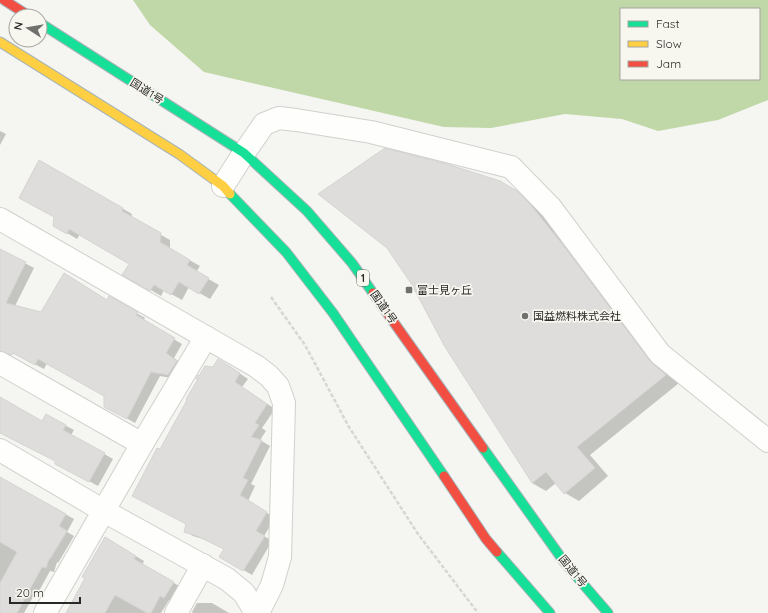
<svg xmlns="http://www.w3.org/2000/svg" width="768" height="613" viewBox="0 0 768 613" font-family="Quicksand,'Noto Sans JP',sans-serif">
	<rect width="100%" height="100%" fill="#f5f5f1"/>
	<path fill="#c0d7a8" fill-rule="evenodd" d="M133 0H768V100L718 120 658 131 622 119 565 114 491 128 444 127 204 72 150 25ZM621 9H759V79H621Z"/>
	<g fill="#0003">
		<path d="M0 131 6 134 0 145Z"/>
		<path d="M39 161 132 214 131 218 170 240V249L200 266 196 272 219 285 210 299 189 287 182 300 164 290 161 296 124 274 130 263 80 234 77 239 54 225 55 217Z"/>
		<path d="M500 182 531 200 679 383 590 455 608 476 579 501 565 493 556 483 546 491 532 483Z"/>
		<path d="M0 250 34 268 15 306 41 313 108 301 110 298 145 318 143 321 182 344 174 358 185 366 177 379 160 376 135 423 105 406V395L47 363 44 369 10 351 0 339Z"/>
		<path d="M227 365 248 379 242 387 275 409 262 428 266 431 260 440 270 446 251 484 255 486 248 501 275 518 264 536 272 541 252 575 220 556 225 549 206 540 193 536 185 531 187 524 160 451 214 368Z"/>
		<path d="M0 398 42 423 46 415 74 430 71 435 113 459 98 486 56 463V461L31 447 23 445 0 432Z"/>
		<path d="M8 482 74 519 67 532 74 536 58 563 57 562 54 572 50 571 39 591 37 590 24 613H0V495Z"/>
		<path d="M106 538 144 561 142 565 181 587 173 602 169 600 161 613H67L87 578Z"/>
		<path d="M197 603H212L229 613H193L192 612Z"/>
	</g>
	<g fill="#dfdddc" stroke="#d5d4d3">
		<path d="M385 148 447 164 500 181 517 191 529 203 563 245 650 361 666 375 577 447 595 468 564 494 546 472 532 483 445 347 412 285 387 248 318 194Z"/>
		<path d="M39 160 123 208 122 211 161 233 160 242 190 260 187 265 209 278 199 294 179 282 171 295 154 285 150 291 122 275 129 264 69 229 67 234 53 226 54 217 19 198Z"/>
		<path d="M0 249 26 262 6 303 41 312 64 273 107 300 109 296 138 312 136 315 175 338 166 353 177 361 168 375 151 372 127 419 104 407V396L38 359 35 365 13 353 12 355 0 351Z"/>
		<path d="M218 359 240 373 235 382 267 404 255 423 259 425 251 437 262 440 243 478 248 480 240 495 267 512 256 531 265 536 243 571 219 557 224 549 197 536 184 532 186 524 132 496 157 448 160 449 187 400 186 399 198 379H196L198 375 199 376 205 366 213 367Z"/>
		<path d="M0 397 42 421 46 414 66 425 63 430 105 453 89 482 55 464V461L0 433Z"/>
		<path d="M0 477 66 514 59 526 67 531 50 559H49L46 568 42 567 17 613H0V583L17 552 0 542Z"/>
		<path d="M105 537 136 556 134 559 174 582 164 598 160 596 151 613H147L115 595 105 613H66L85 578 82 577Z"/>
	</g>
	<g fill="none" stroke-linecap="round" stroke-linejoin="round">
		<g stroke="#d0d0cd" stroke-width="24">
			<g id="street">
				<path d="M223 186 244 153 264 124 279 118 296 120 371 132 511 167 551 208 660 354 768 441"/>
				<path d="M0 219 256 366 269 376 278 386 284 403 280 557 272 585 258 613"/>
				<path d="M0 363 142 444"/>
				<path d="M0 450 104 511 227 579 244 593 256 613"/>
				<path d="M45 613 142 444 206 337"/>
				<path d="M176 613 203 565"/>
			</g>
		</g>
		<g stroke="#a6b3b8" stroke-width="11">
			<g id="fast">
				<path d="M40 23 244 153 307 211 352 263 373 293"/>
				<path d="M230 194 286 252 333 313 444 476"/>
				<path d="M483 448 565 563 608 613"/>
				<path d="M497 552 550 613"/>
			</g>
		</g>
		<g stroke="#a6b3b8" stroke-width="11">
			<path id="slow" d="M0 42 179 154 223 186 230 194"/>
		</g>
		<g stroke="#a6b3b8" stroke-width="11">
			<g id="jam">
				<path d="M4 0 29 16"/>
				<path d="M373 293 483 448"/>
				<path d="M444 476 486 539 497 552"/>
			</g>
		</g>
		<path stroke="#d6d6d5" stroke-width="2.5" stroke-dasharray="4 2" stroke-linecap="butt" d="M271 297 305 345 349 427 418 534 478 613"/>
		<use href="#street" stroke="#fefefd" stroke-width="22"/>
		<use href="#fast" stroke="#16e098" stroke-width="9"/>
		<use href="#slow" stroke="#ffcf43" stroke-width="9"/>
		<use href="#jam" stroke="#f24e42" stroke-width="9"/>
	</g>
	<g fill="#70706d" stroke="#f7f6ef" stroke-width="1.5">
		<rect x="405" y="286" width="8" height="8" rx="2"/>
		<circle cx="525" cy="316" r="4"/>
	</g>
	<g text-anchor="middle" stroke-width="3.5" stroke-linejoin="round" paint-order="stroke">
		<rect fill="#f7f6ef" stroke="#676662" stroke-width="1" x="357" y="270" width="12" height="16" rx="3"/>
		<g font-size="10" font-weight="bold" fill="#292926">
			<text x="363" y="282">1</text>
		</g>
		<g font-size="11" fill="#292926" stroke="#f7f6ef">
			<text transform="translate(147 91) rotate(32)" y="4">国道1号</text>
			<text transform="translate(384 307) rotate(55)" y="4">国道1号</text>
			<text transform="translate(573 571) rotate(51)" y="4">国道1号</text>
		</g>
		<g font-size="11" fill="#292926" stroke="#f7f6ef" text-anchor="start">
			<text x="417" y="294">富士見ヶ丘</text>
			<text x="533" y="320">国益燃料株式会社</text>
		</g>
	</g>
	<rect x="620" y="8" width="140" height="72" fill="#f7f6ef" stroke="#a5a49f"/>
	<rect x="628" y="21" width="20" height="6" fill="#16e098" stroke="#a5a49f"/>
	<text x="656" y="28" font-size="12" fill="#292926">Fast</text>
	<rect x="628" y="41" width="20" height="6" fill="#ffcf43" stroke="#a5a49f"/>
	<text x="656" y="48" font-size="12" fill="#292926">Slow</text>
	<rect x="628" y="61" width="20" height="6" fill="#f24e42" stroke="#a5a49f"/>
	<text x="656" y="68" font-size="12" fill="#292926">Jam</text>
	<g transform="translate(28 28) rotate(282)"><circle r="19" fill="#f7f6ef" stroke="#a5a49f"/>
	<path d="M0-3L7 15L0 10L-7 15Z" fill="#70706d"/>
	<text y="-6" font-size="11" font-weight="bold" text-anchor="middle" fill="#292926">N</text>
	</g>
	<path d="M10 597v6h70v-6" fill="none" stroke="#292926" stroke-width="2"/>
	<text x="16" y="597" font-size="12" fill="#292926" stroke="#f7f6ef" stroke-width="3" paint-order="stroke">20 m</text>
</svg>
